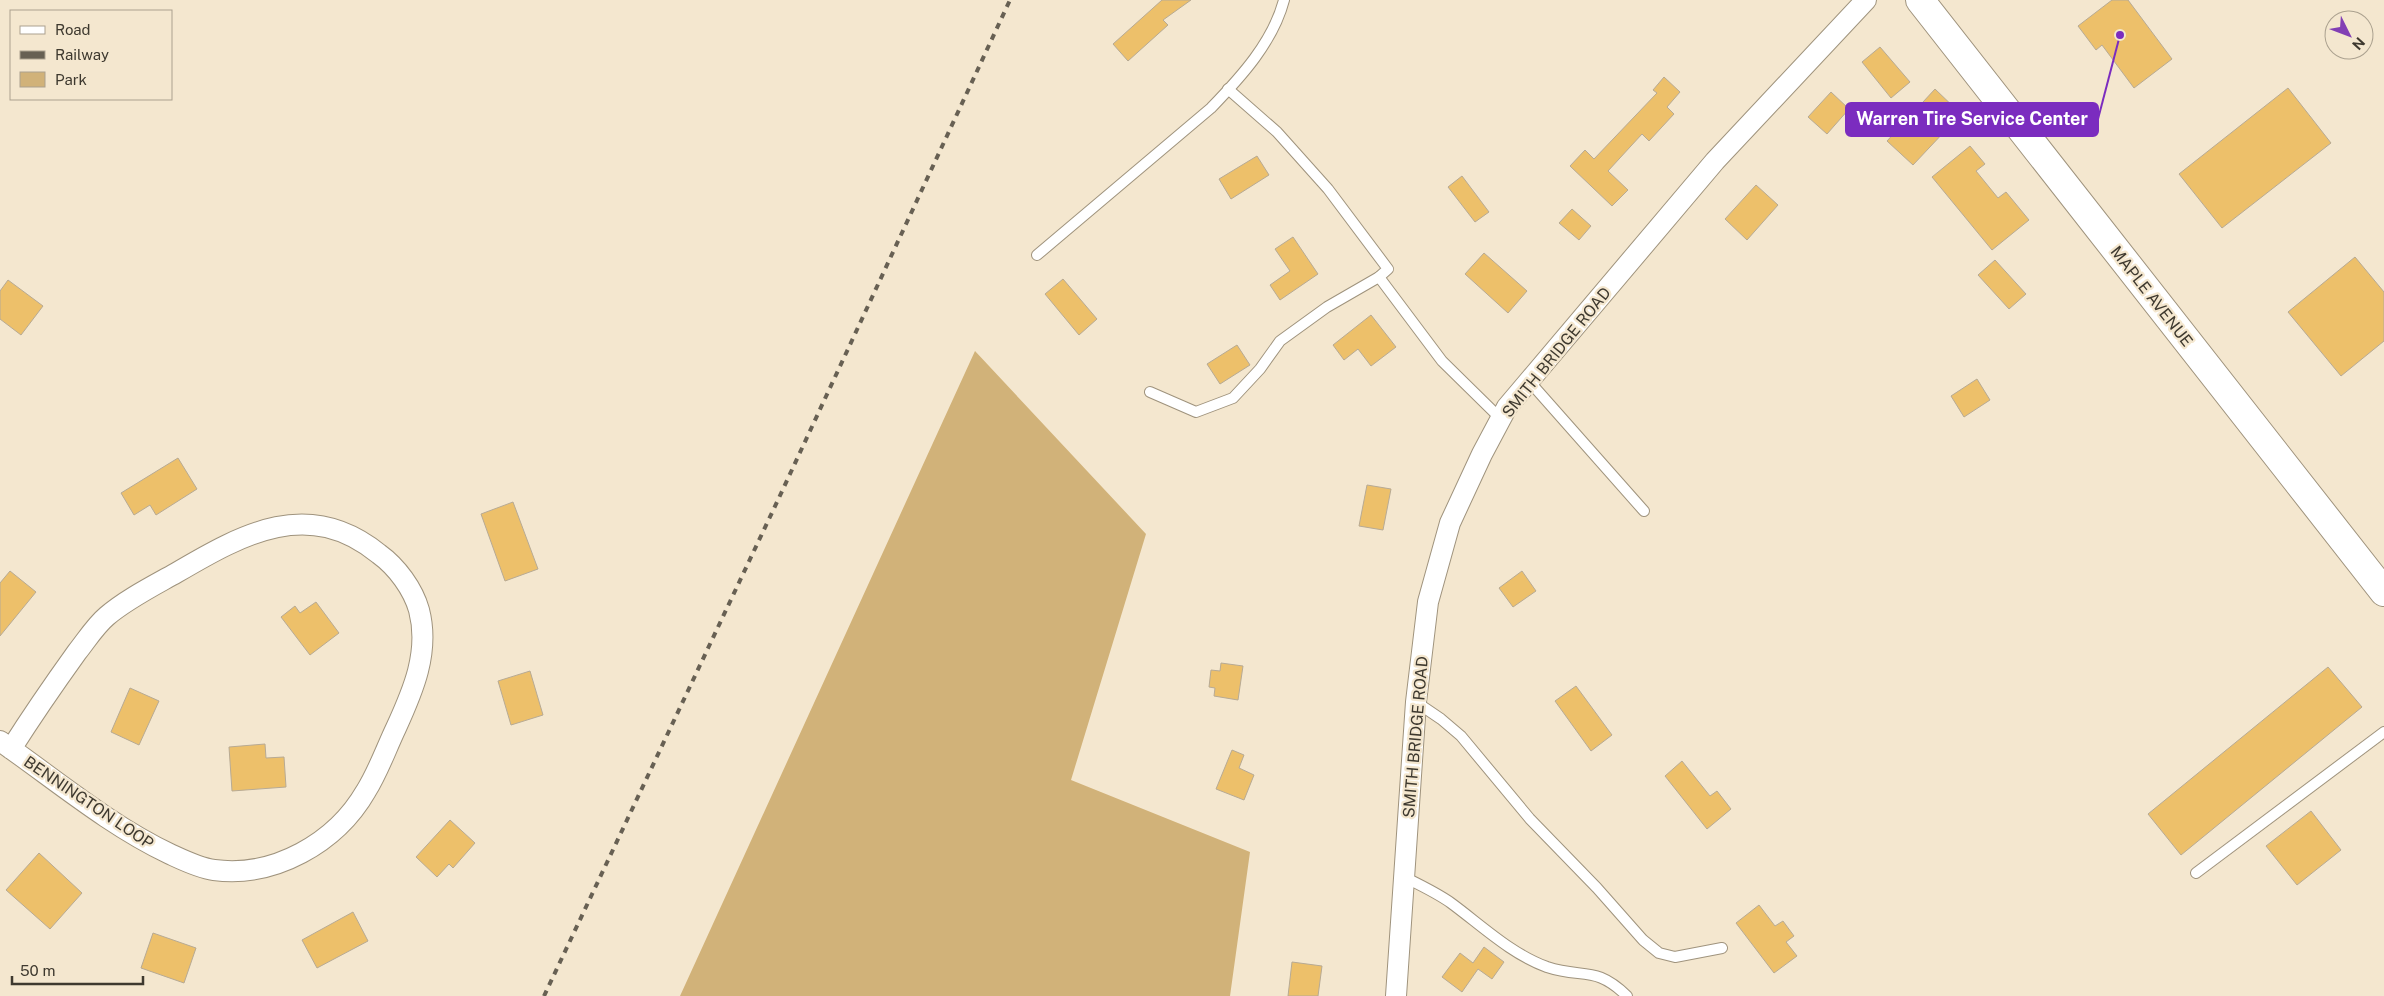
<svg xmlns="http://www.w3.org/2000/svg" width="2384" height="996" viewBox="0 0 2384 996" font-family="'Public Sans',sans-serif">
	<rect width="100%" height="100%" fill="#f4e7cf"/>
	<path fill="#d1b279" d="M975 351 1146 534 1071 780 1250 852 1230 996H680Z"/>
	<g fill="#edc06a" stroke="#b7aa94">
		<path d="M1162 0H1191L1163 20 1168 25 1128 61 1113 44Z"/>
		<path d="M2112 0H2128L2172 59 2134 88 2102 45 2096 50 2078 26Z"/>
		<path d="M1880 47 1910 82 1891 98 1862 62Z"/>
		<path d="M1664 77 1680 92 1667 107 1674 114 1649 141 1642 134 1608 171 1628 190 1612 206 1570 166 1585 150 1594 159 1657 93 1653 90Z"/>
		<path d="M2288 88 2331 143 2222 228 2179 174Z"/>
		<path d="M1935 89 1961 114 1913 165 1887 141Z"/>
		<path d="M1831 92 1849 109 1827 134 1808 117Z"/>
		<path d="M1970 146 1985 164 1976 171 1998 198 2006 192 2029 220 1992 250 1932 177Z"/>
		<path d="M1257 156 1269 175 1231 199 1219 179Z"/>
		<path d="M1462 176 1489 212 1475 222 1448 187Z"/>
		<path d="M1756 185 1778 205 1747 240 1725 219Z"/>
		<path d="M1572 209 1591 226 1579 240 1559 223Z"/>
		<path d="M1293 237 1318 274 1280 300 1270 285 1290 271 1275 249Z"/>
		<path d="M1484 253 1527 291 1508 313 1465 274Z"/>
		<path d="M2355 257 2384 292V341L2341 376 2288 312Z"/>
		<path d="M1995 260 2026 294 2009 309 1978 275Z"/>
		<path d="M1063 279 1097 319 1079 335 1045 294Z"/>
		<path d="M8 280 43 306 21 335 0 319V291Z"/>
		<path d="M1371 315 1396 347 1371 366 1358 349 1344 360 1333 345Z"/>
		<path d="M1237 345 1250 365 1220 384 1207 364Z"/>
		<path d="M1977 379 1990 400 1964 417 1951 396Z"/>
		<path d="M178 458 197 489 156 515 150 505 134 515 121 493Z"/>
		<path d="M1367 485 1391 489 1383 530 1359 526Z"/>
		<path d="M513 502 538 569 505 581 481 514Z"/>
		<path d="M10 571 36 592 0 636V583Z"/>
		<path d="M1522 571 1536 591 1513 607 1499 588Z"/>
		<path d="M316 602 339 633 310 655 281 617 295 606 300 613Z"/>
		<path d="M1221 663 1243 666 1238 700 1214 696 1215 688 1209 687 1211 670 1220 671Z"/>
		<path d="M2328 667 2362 707 2181 855 2148 814Z"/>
		<path d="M530 671 543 715 511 725 498 681Z"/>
		<path d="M1576 686 1612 735 1591 751 1555 701Z"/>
		<path d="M130 688 159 701 139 745 111 732Z"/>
		<path d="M265 744 266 758 284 757 286 787 232 791 229 747Z"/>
		<path d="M1232 750 1244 755 1239 768 1254 775 1244 800 1216 789Z"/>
		<path d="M1682 761 1710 796 1717 791 1731 809 1707 829 1665 776Z"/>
		<path d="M2311 811 2341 850 2297 885 2266 846Z"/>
		<path d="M450 820 475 843 453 868 449 864 437 877 416 857Z"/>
		<path d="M39 853 82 893 50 929 6 890Z"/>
		<path d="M1759 905 1775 926 1783 921 1794 936 1786 942 1797 956 1774 973 1736 923Z"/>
		<path d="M353 912 368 941 317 968 302 940Z"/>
		<path d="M153 933 196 948 184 983 141 968Z"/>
		<path d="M1484 947 1504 962 1492 979 1478 969 1462 992 1442 977 1460 953 1473 963Z"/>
		<path d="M1292 962 1322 966 1318 996H1288Z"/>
	</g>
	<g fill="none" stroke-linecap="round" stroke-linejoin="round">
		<g stroke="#9f937d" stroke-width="12">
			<g id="service">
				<path d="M1037 255 1211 108C1241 77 1273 42 1284 0"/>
				<path d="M1379 277 1442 361 1501 419"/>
				<path d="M1529 381 1644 511"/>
				<path d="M1150 392 1196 412 1233 398 1260 369 1280 341 1327 307 1379 277 1388 269 1328 189 1277 132 1228 89"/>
				<path d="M1416 702 1441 719 1461 736 1530 819 1597 888 1643 940 1659 953 1675 957 1722 948"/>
				<path d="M2196 873 2384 732"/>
				<path d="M1404 877C1420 885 1437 893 1451 903 1481 925 1511 954 1547 967 1583 979 1595 965 1627 996"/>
			</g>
		</g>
		<g stroke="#9f937d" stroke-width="22">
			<g id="minor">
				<path d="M0 741C56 780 109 825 170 854 183 860 199 868 214 870 274 878 336 843 366 791 378 772 386 749 396 728 413 691 430 652 419 610 413 589 397 567 379 554 309 497 244 533 176 573 153 586 127 599 107 616 95 626 86 641 77 652 54 684 32 716 11 749"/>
				<path d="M1396 996 1416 702 1428 602 1450 523 1482 454 1507 407 1529 381 1715 161 1866 0"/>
			</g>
		</g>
		<g stroke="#9f937d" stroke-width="30">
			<path id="primary" d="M1920 0 2384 592"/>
		</g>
		<use href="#service" stroke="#fff" stroke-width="10"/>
		<use href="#minor" stroke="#fff" stroke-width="20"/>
		<use href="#primary" stroke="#fff" stroke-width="28"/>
		<path stroke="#676053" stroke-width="4" stroke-dasharray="6 6" stroke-linecap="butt" d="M544 996 777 502 1010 0"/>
	</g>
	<g text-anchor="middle" stroke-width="4.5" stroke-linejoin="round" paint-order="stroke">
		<g font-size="16" fill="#3e392f" stroke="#f4e7cf">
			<text transform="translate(2152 296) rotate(52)" y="6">MAPLE AVENUE</text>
			<text transform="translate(1556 352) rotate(-51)" y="6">SMITH BRIDGE ROAD</text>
			<text transform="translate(1415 737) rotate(-85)" y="6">SMITH BRIDGE ROAD</text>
			<text transform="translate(89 802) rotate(34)" y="6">BENNINGTON LOOP</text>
		</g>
	</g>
	<path fill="none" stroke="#7b2cbf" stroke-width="2" d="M2120 35L2098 119"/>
	<circle fill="#7b2cbf" stroke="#f4e7cf" stroke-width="2" cx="2120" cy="35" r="5"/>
	<rect fill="#7b2cbf" stroke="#7b2cbf" stroke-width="2" x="1846" y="103" width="252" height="33" rx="5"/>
	<g font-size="18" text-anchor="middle" font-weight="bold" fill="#fff">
		<text x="1972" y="125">Warren Tire Service Center</text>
	</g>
	<rect x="10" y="10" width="162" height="90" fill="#f4e7cf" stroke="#aba18f"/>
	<rect x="20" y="26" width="25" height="8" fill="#ffffff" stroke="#aba18f"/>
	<text x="55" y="35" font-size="15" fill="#3e392f">Road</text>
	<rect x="20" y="51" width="25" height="8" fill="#676053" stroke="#aba18f"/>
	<text x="55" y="60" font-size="15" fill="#3e392f">Railway</text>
	<rect x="20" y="72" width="25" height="15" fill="#d1b279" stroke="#aba18f"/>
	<text x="55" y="85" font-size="15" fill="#3e392f">Park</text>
	<g transform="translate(2349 35) rotate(132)"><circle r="24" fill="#f4e7cf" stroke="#aba18f"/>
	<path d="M0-4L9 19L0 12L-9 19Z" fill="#823fb4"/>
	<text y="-8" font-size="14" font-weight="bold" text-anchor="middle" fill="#3e392f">N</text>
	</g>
	<path d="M12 976v8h131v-8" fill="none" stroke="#3e392f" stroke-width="2.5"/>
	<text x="20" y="976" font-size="15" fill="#3e392f" stroke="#f4e7cf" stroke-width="4" paint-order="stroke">50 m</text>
</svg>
